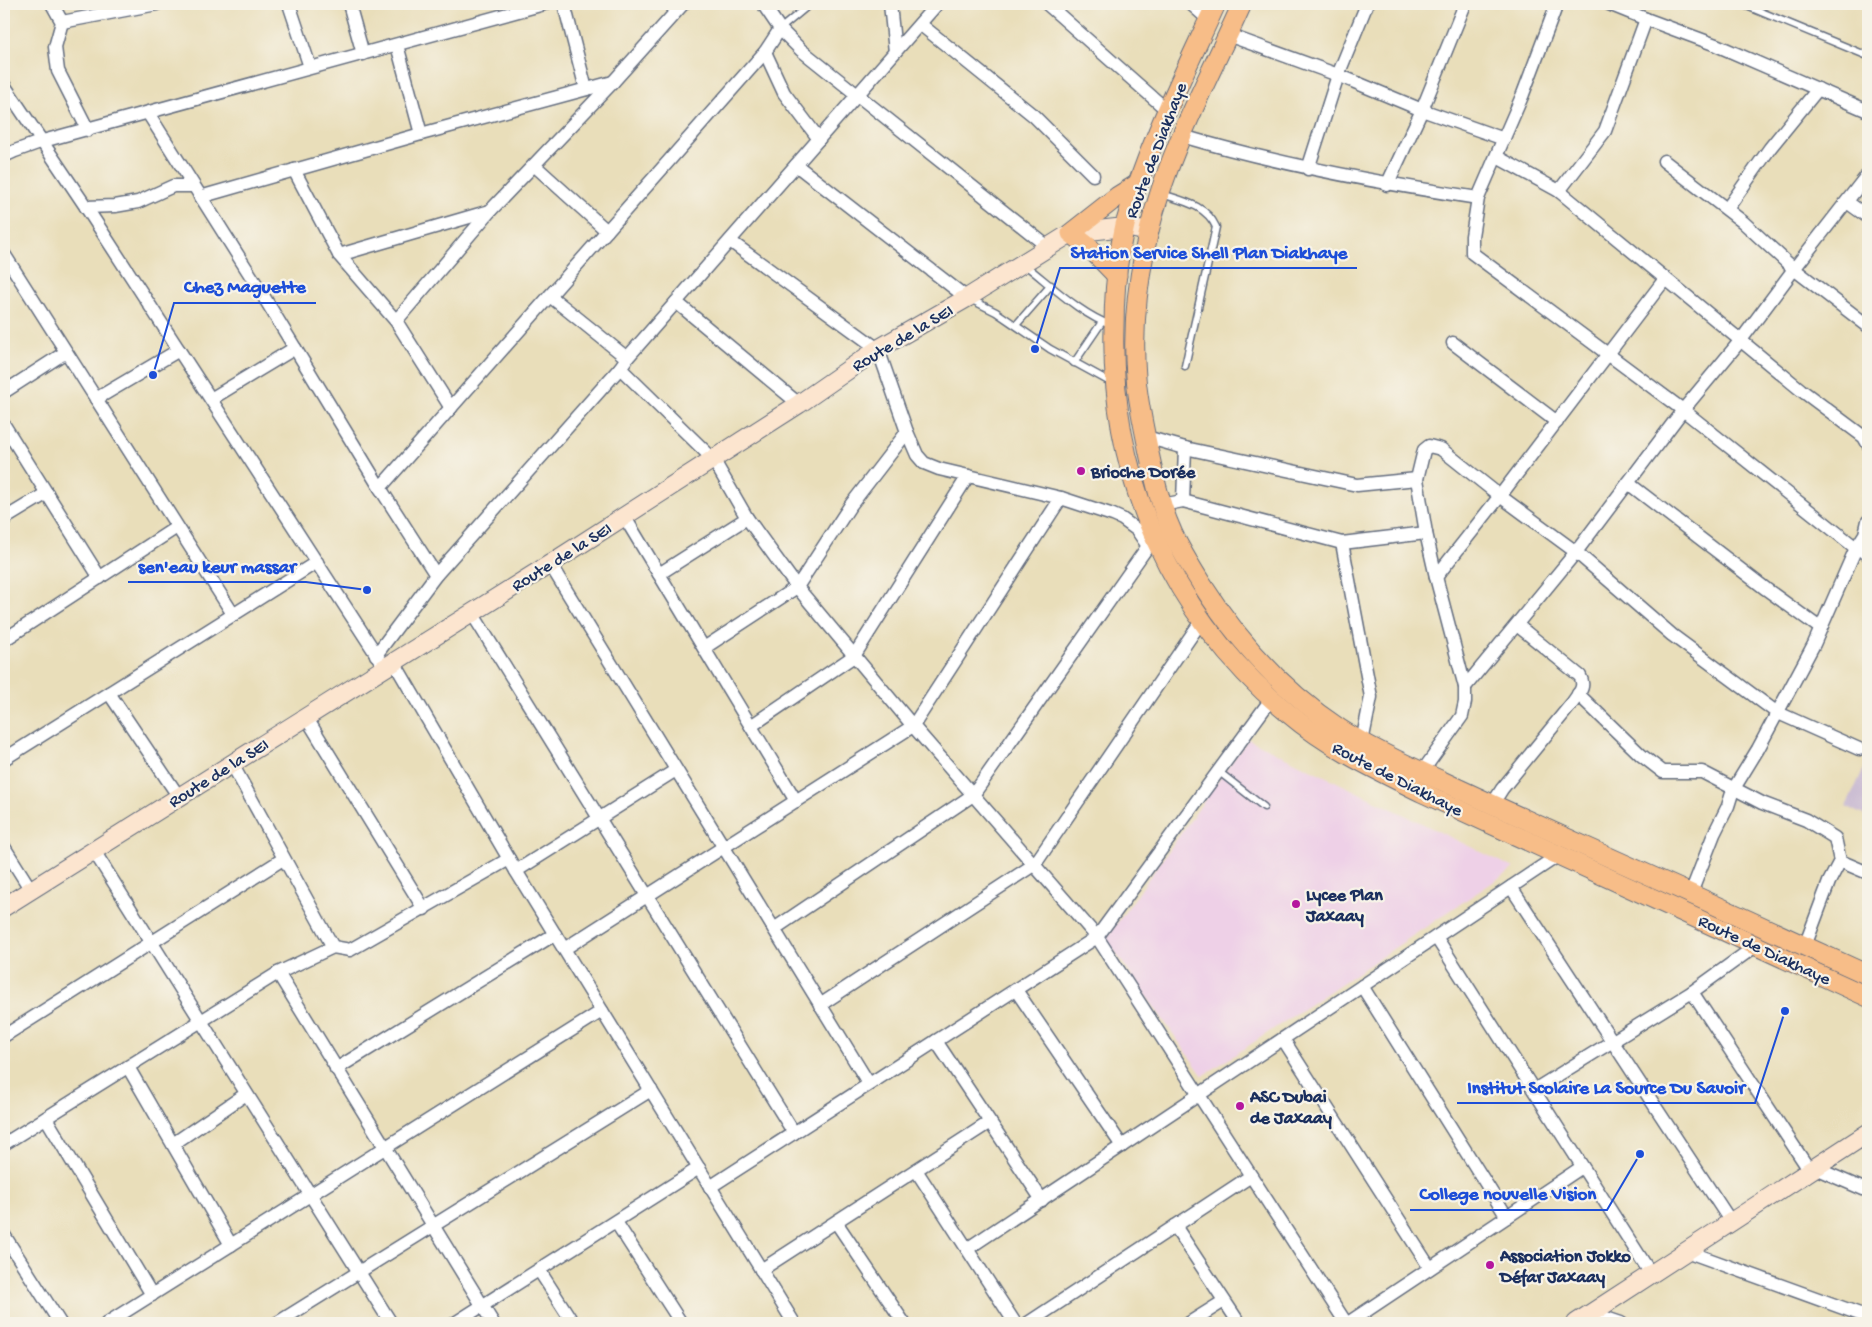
<svg xmlns="http://www.w3.org/2000/svg" width="1872" height="1327" viewBox="0 0 1872 1327" font-family="'Gochi Hand',sans-serif">
	<rect width="100%" height="100%" fill="#f7f3e8"/>
	<filter id="ink" filterUnits="userSpaceOnUse"><feTurbulence type="fractalNoise" baseFrequency=".02" numOctaves="2"/><feDisplacementMap in="SourceGraphic" scale="10" xChannelSelector="R" yChannelSelector="G"/><feConvolveMatrix kernelMatrix="1 2 1 2 8 2 1 2 1" color-interpolation-filters="sRGB"/></filter>
	<filter id="wash" filterUnits="userSpaceOnUse"><feTurbulence type="fractalNoise" baseFrequency=".0096" numOctaves="4" result="noise"/><feDisplacementMap in="SourceGraphic" scale="20" xChannelSelector="R" yChannelSelector="G"/><feGaussianBlur stdDeviation="1.12" result="paint"/><feColorMatrix in="noise" values="0 0 0 0 0 0 0 0 0 0 0 0 0 0 0 0 0 1.4 0 .05"/><feComposite in="paint" operator="in"/></filter>
	<g filter="url(#wash)">
		<rect width="100%" height="100%" fill="#e9deba"/>
		<path fill="#eed0e7" d="M1248 739 1514 868 1203 1076 1106 939Z"/>
		<path fill="#ccbed3" d="M1868 759V817L1846 807Z"/>
	</g>
	<g filter="url(#ink)">
		<g fill="none" stroke-linecap="round" stroke-linejoin="round">
			<g stroke="#636c7e" stroke-width="9">
				<g id="lane">
					<path d="M1742 4 1868 56"/>
					<path d="M780 29 810 4"/>
					<path d="M1162 194C1183 201 1206 205 1216 227L1185 366"/>
					<path d="M1025 265C1052 286 1080 314 1113 326"/>
					<path d="M970 299 996 312 1050 349 1114 384"/>
					<path d="M1016 325 1051 285"/>
					<path d="M1074 363 1102 322"/>
					<path d="M1218 771 1264 807"/>
				</g>
			</g>
			<g stroke="#636c7e" stroke-width="15">
				<g id="street">
					<path d="M52 4 62 22 55 47 58 71 88 130"/>
					<path d="M289 4 310 67"/>
					<path d="M349 4 363 54"/>
					<path d="M564 4 586 89"/>
					<path d="M763 4 780 29 801 50 1048 247"/>
					<path d="M890 4 895 52"/>
					<path d="M1047 4 1168 111"/>
					<path d="M1191 4 1209 20"/>
					<path d="M1557 4 1523 94 1478 198 1472 236V253L1683 410 1856 548 1868 554"/>
					<path d="M1609 4 1646 19"/>
					<path d="M62 22 157 4"/>
					<path d="M920 24 1034 116 1093 175"/>
					<path d="M1228 35 1338 75 1422 110 1504 139"/>
					<path d="M397 45 421 134"/>
					<path d="M765 52 784 93 819 139"/>
					<path d="M4 85 86 207 380 660"/>
					<path d="M148 113 256 284 380 488 436 575"/>
					<path d="M1182 136C1280 165 1378 183 1478 198"/>
					<path d="M4 156 15 151 43 141 544 4"/>
					<path d="M1497 157 1559 191 1801 390 1864 437 1868 444"/>
					<path d="M1664 161 1743 222 1794 269 1868 326"/>
					<path d="M534 165 607 231"/>
					<path d="M796 165 967 298"/>
					<path d="M1308 169 1338 75 1367 4"/>
					<path d="M294 170 339 255 396 321 451 408"/>
					<path d="M1387 185 1422 110 1465 4"/>
					<path d="M1559 191 1605 131 1646 19 1716 45 1868 111"/>
					<path d="M200 197 421 134 613 82"/>
					<path d="M1847 202 1868 217"/>
					<path d="M86 207 115 206 138 202 173 186H193"/>
					<path d="M1727 209 1770 148 1818 89"/>
					<path d="M730 241 878 349 907 432 917 455 924 463 939 469 1061 498 1113 515 1122 519 1137 530 1148 546"/>
					<path d="M4 254 233 614"/>
					<path d="M339 255 490 211"/>
					<path d="M550 296 627 358"/>
					<path d="M676 302 799 404"/>
					<path d="M396 321 490 211 613 82 683 4"/>
					<path d="M1453 343 1557 422"/>
					<path d="M620 368 713 459 747 518 797 587 913 726 1097 937 1346 1323"/>
					<path d="M4 392 66 352"/>
					<path d="M96 399 179 350"/>
					<path d="M211 399 295 348"/>
					<path d="M4 425 100 578"/>
					<path d="M1146 437 1185 448 1357 485 1417 479"/>
					<path d="M1628 483 1766 589 1820 628"/>
					<path d="M380 488 765 52 780 29"/>
					<path d="M1183 501 1185 448"/>
					<path d="M1162 505 1183 501 1342 543 1426 533"/>
					<path d="M624 516 796 801"/>
					<path d="M4 519 47 493"/>
					<path d="M1342 543 1371 697 1362 742"/>
					<path d="M550 564 869 1084"/>
					<path d="M659 574 747 518"/>
					<path d="M1436 577 1500 496 1665 279"/>
					<path d="M472 613 794 1133"/>
					<path d="M4 640 177 527"/>
					<path d="M704 648 797 587 850 506 907 432"/>
					<path d="M376 655 436 575 620 368 627 358 937 4"/>
					<path d="M394 662 516 871 794 1323"/>
					<path d="M1465 687 1576 552 1683 410 1741 340 1794 269 1868 174"/>
					<path d="M109 693 179 797"/>
					<path d="M1578 694 1641 755 1663 772H1702L1762 803 1806 820 1835 838 1840 861 1829 882 1805 946"/>
					<path d="M306 717 424 909"/>
					<path d="M751 726 854 656 968 476"/>
					<path d="M4 759 317 562"/>
					<path d="M232 764 333 947"/>
					<path d="M1422 772 1462 716 1465 702V687L1436 577 1426 533 1417 479 1424 450 1429 446 1441 449 1500 496 1576 552 1672 635 1776 712 1859 749"/>
					<path d="M1492 805 1502 789 1573 702C1579 693 1586 687 1580 676L1517 625"/>
					<path d="M4 847 31 890"/>
					<path d="M94 851 391 1323"/>
					<path d="M1840 861 1868 873"/>
					<path d="M516 871 676 770"/>
					<path d="M1511 887 1731 1222"/>
					<path d="M1691 893 1714 834 1728 806 1733 790 1758 749 1814 644 1856 548 1865 534 1868 521"/>
					<path d="M774 929 973 795 1148 546 1157 542"/>
					<path d="M1436 937 1651 1274"/>
					<path d="M564 949 913 726 1061 498"/>
					<path d="M278 973 493 1323"/>
					<path d="M1362 986 1507 1217"/>
					<path d="M1016 990 1122 1146"/>
					<path d="M1692 992 1810 1171"/>
					<path d="M820 1005 1035 864 1202 620"/>
					<path d="M4 1036 283 859"/>
					<path d="M1283 1039 1430 1268"/>
					<path d="M936 1041 1042 1200"/>
					<path d="M128 1067 231 1245"/>
					<path d="M336 1069 555 934"/>
					<path d="M1534 1090 1692 992 1757 945"/>
					<path d="M46 1118 152 1295"/>
					<path d="M4 1144 278 973 333 947 350 950 509 859"/>
					<path d="M173 1144 246 1094"/>
					<path d="M1815 1168 1868 1191"/>
					<path d="M916 1170 1015 1323"/>
					<path d="M710 1187 1097 937 1272 698"/>
					<path d="M616 1222 681 1323"/>
					<path d="M836 1222 904 1323"/>
					<path d="M1175 1226 1239 1323"/>
					<path d="M4 1235 60 1323"/>
					<path d="M967 1249 1559 855"/>
					<path d="M1686 1251 1868 1317"/>
					<path d="M539 1270 573 1323"/>
					<path d="M761 1270 990 1122"/>
					<path d="M1591 1313 1621 1323"/>
					<path d="M107 1323 602 1011"/>
					<path d="M277 1323 651 1090"/>
					<path d="M455 1323 699 1168"/>
					<path d="M1028 1323 1251 1176"/>
					<path d="M1189 1323 1224 1301"/>
					<path d="M1348 1323 1582 1167"/>
				</g>
			</g>
			<g stroke="#636c7e" stroke-width="20">
				<g id="secondary">
					<path d="M4 907 550 564 799 404 878 349 967 298 1071 233 1125 227 1149 232"/>
					<path d="M1576 1323 1868 1133"/>
				</g>
			</g>
			<g stroke="#636c7e" stroke-width="21">
				<g id="primary">
					<path d="M1216 4C1183 76 1146 149 1125 225 1117 259 1114 294 1114 328 1110 479 1172 616 1288 713 1328 747 1374 769 1421 792L1868 997"/>
					<path d="M1242 4C1209 78 1168 152 1149 231 1138 277 1132 329 1136 377 1138 403 1144 428 1149 453 1155 481 1161 508 1173 534 1181 551 1191 567 1201 583 1237 640 1283 691 1340 729 1371 749 1406 765 1440 780 1491 804 1542 827 1593 850 1685 891 1777 933 1868 975"/>
					<path d="M1117 276 1089 247 1071 233 1118 196 1139 183"/>
				</g>
			</g>
			<use href="#lane" stroke="#fff" stroke-width="6"/>
			<use href="#street" stroke="#fff" stroke-width="12"/>
			<use href="#secondary" stroke="#fce5cf" stroke-width="18"/>
			<use href="#primary" stroke="#f7bd88" stroke-width="19"/>
		</g>
	</g>
	<g fill="#b5179e" stroke="#f7f3e8" stroke-width="2">
		<circle cx="1081" cy="471" r="5"/>
		<circle cx="1296" cy="904" r="5"/>
		<circle cx="1240" cy="1106" r="5"/>
		<circle cx="1490" cy="1265" r="5"/>
	</g>
	<g text-anchor="middle" stroke-width="4.5" stroke-linejoin="round" paint-order="stroke">
		<g font-size="18" fill="#1b2f5e" stroke="#f7f3e8">
			<text transform="translate(1155 150) rotate(-69)" y="6">Route de Diakhaye</text>
			<text transform="translate(902 337) rotate(-31)" y="6">Route de la SEI</text>
			<text transform="translate(561 556) rotate(-32)" y="6">Route de la SEI</text>
			<text transform="translate(218 772) rotate(-32)" y="6">Route de la SEI</text>
			<text transform="translate(1398 778) rotate(27)" y="6">Route de Diakhaye</text>
			<text transform="translate(1765 949) rotate(25)" y="6">Route de Diakhaye</text>
		</g>
		<g font-size="18" font-weight="bold" fill="#1b2f5e" stroke="#f7f3e8" text-anchor="start">
			<text x="1091" y="477">Brioche Dorée</text>
			<text x="1306" y="900">Lycee Plan<tspan x="1306" dy="21">Jaxaay</tspan></text>
			<text x="1250" y="1102">ASC Dubai<tspan x="1250" dy="21">de Jaxaay</tspan></text>
			<text x="1500" y="1261">Association Jokko<tspan x="1500" dy="21">Défar Jaxaay</tspan></text>
		</g>
	</g>
	<path fill="none" stroke="#1d4ed8" stroke-width="2" d="M1035 349L1060 268H1357M153 375L174 303H316M367 590L306 582H128M1785 1011L1755 1103H1457M1640 1154L1607 1210H1410"/>
	<g fill="#1d4ed8" stroke="#f7f3e8" stroke-width="2">
		<circle cx="1035" cy="349" r="5"/>
		<circle cx="153" cy="375" r="5"/>
		<circle cx="367" cy="590" r="5"/>
		<circle cx="1785" cy="1011" r="5"/>
		<circle cx="1640" cy="1154" r="5"/>
	</g>
	<g font-size="19" text-anchor="middle" font-weight="bold" fill="#1d4ed8" stroke="#f7f3e8" stroke-width="4.5" stroke-linejoin="round" paint-order="stroke">
		<text x="1209" y="258">Station Service Shell Plan Diakhaye</text>
		<text x="245" y="292">Chez Maguette</text>
		<text x="217" y="572">sen'eau keur massar</text>
		<text x="1606" y="1093">Institut Scolaire La Source Du Savoir</text>
		<text x="1508" y="1199">College nouvelle Vision</text>
	</g>
	<rect width="1872" height="1327" fill="none" stroke="#f7f3e8" stroke-width="20"/>
</svg>
